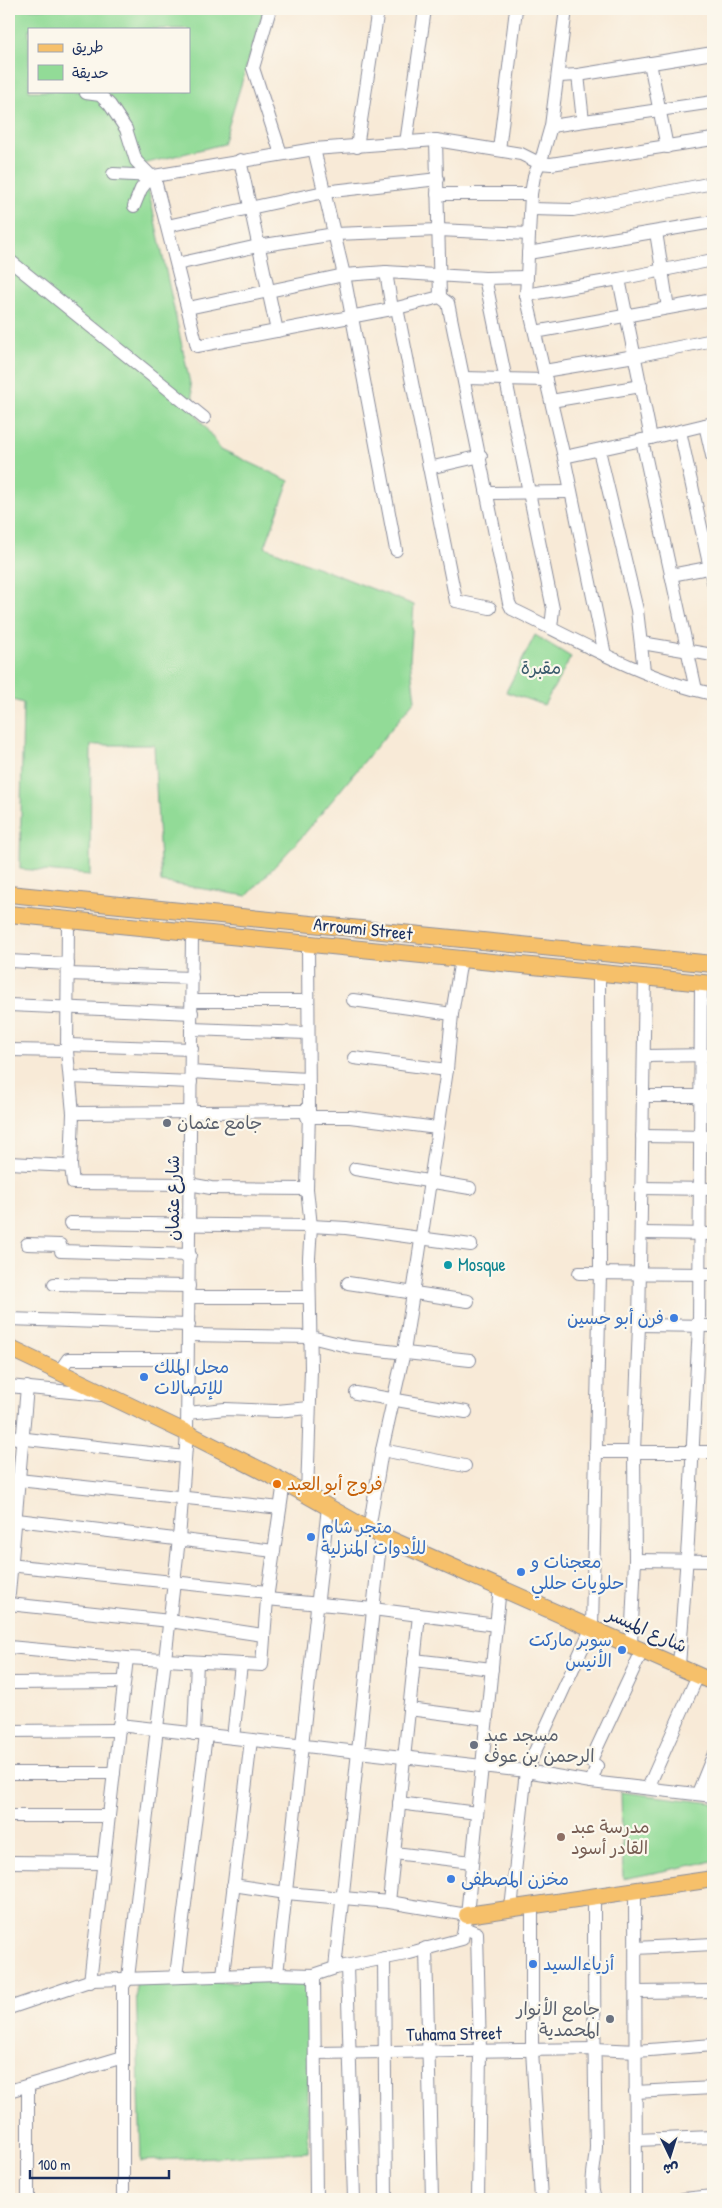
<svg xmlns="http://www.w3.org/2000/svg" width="722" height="2208" viewBox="0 0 722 2208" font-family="'Patrick Hand','Playpen Sans Arabic',sans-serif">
	<rect width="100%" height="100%" fill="#fbf7ec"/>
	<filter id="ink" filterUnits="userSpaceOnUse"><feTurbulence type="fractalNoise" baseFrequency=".02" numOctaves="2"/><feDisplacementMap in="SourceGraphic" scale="10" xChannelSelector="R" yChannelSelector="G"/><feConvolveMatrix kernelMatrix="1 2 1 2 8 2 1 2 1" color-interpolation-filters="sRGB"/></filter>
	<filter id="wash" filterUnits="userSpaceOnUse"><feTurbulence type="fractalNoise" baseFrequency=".0096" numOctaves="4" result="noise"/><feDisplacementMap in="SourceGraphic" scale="20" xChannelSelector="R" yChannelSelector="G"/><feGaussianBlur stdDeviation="1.12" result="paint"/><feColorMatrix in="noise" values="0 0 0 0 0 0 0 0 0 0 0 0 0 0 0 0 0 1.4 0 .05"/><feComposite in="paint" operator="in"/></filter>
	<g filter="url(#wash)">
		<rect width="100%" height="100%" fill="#f8ead7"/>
		<g fill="#92db97" stroke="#56857a" fill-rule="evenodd">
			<path d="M9 9H264L223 144 143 164 197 416 221 449 289 481 265 547 414 605 410 660 415 700 301 838 247 896 161 882 154 745H91L90 875 20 869 23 703 9 699ZM29 29H189V91H29Z"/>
			<path d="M535 635 571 657 544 705 506 692Z"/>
			<path d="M621 1792 713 1803V1861L623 1879Z"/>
			<path d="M308 1981V2152L141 2161 136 1983Z"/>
		</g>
	</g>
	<g filter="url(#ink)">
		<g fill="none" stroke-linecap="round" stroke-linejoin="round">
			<g stroke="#8a8c9a" stroke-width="14">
				<g id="minor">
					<path d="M270 9 253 68 281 154"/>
					<path d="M650 63 667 147"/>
					<path d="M578 75 583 121"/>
					<path d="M559 76 578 75 713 53"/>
					<path d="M86 93 100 95 110 105 126 129 136 161 151 176 141 189 134 206"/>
					<path d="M551 126 713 102"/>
					<path d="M436 140 440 297"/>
					<path d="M406 143 425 9"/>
					<path d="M357 147 378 9"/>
					<path d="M314 149 344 275 396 550"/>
					<path d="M499 150 516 9"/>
					<path d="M240 160 277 331"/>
					<path d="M113 174 154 176 314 149 436 140 521 154 539 163 551 164 713 139"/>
					<path d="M154 176 197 346 397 308 440 297 448 303 509 603 512 609C574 639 645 680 713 694"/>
					<path d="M437 194H531"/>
					<path d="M531 209 573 210 713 183"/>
					<path d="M167 226 324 192 438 179"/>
					<path d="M656 232 668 308"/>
					<path d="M528 253 713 222"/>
					<path d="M9 260 204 418"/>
					<path d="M177 264 258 246 335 234 438 230 529 234"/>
					<path d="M386 272 392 309"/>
					<path d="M527 277 531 194 534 176 543 154 551 126 566 9"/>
					<path d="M485 278 553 609 551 628"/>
					<path d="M619 279 713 260"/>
					<path d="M526 295 619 279 651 438 564 457"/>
					<path d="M188 308 344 275 386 272 485 278 527 277 526 295 564 457 605 655"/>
					<path d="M397 308 456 601 490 608"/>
					<path d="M535 332 713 300"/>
					<path d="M544 371 635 356 713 340"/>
					<path d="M464 378 546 380"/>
					<path d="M551 401 641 386"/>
					<path d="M705 425 713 460"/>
					<path d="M680 431 713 582"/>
					<path d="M651 438 713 423"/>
					<path d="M642 440 696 690"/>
					<path d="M599 450 637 610 644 671"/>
					<path d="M429 468 481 456"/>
					<path d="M488 493 571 492"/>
					<path d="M671 575 713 567"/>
					<path d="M642 643 713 655"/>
					<path d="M68 920 67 1051 73 1113 71 1166 73 1183 189 1184 211 1188 307 1189"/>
					<path d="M9 961 68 964"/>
					<path d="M68 974 192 978"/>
					<path d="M353 1000 452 1014"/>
					<path d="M192 1001H307"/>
					<path d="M9 1005 192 1013"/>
					<path d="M191 1029 308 1033"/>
					<path d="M68 1045 192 1049"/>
					<path d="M9 1050 67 1051"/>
					<path d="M644 1056 713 1055"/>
					<path d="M354 1058 447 1070"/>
					<path d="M191 1072 307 1079"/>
					<path d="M70 1077 191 1082"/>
					<path d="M643 1096H713"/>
					<path d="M73 1113 309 1111"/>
					<path d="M307 1117H350L437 1128"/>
					<path d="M642 1136 713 1137"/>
					<path d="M9 1163 71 1166"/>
					<path d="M355 1169 470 1188"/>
					<path d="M641 1188 713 1189"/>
					<path d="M70 1223 311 1226 346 1228 471 1245"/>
					<path d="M641 1233 713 1234"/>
					<path d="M27 1244 60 1245 61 1251 190 1255"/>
					<path d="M579 1273 713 1274"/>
					<path d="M348 1283 468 1301"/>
					<path d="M54 1284 189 1286"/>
					<path d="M189 1297H309"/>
					<path d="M9 1319 189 1325"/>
					<path d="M639 1325 713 1326"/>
					<path d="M189 1335 311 1337 351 1347 470 1360"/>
					<path d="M59 1372 68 1359H187"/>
					<path d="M9 1386 101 1395"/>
					<path d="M356 1393 466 1412"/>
					<path d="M188 1413 225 1409 277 1411 309 1408"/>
					<path d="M9 1437 185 1457"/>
					<path d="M382 1450 465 1466"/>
					<path d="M595 1452H713"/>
					<path d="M9 1479 280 1508"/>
					<path d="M307 1495 311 1369 309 1258 311 1226 307 1189 309 1111 308 944"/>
					<path d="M9 1519 274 1551"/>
					<path d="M369 1530 382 1450 404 1352 447 1070 452 1014 461 959"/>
					<path d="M635 1560 713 1561"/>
					<path d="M9 1565 268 1592"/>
					<path d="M9 1594 27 1387"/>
					<path d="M267 1599 373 1609 496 1625"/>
					<path d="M9 1604 170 1621 263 1635"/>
					<path d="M631 1645 635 1560 634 1451 639 1325 645 977"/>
					<path d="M9 1647 127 1658 262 1665 267 1599 284 1482"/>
					<path d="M414 1660 492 1669"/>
					<path d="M679 1666 688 1541 699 1325 701 983"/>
					<path d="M9 1683 124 1682"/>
					<path d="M409 1709 487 1719"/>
					<path d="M119 1725 526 1771 591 1782 713 1796"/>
					<path d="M9 1731 119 1730"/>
					<path d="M194 1734 197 1662"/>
					<path d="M233 1738 241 1664"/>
					<path d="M9 1773H114"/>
					<path d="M591 1782 597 1766 591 1762 593 1756 642 1651"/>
					<path d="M648 1788 698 1675"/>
					<path d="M698 1793 713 1756"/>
					<path d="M399 1803 477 1813"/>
					<path d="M9 1816H109"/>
					<path d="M394 1853 472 1862"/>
					<path d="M9 1862 103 1863"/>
					<path d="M233 1885 286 1893 389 1902 467 1915"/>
					<path d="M635 1891 636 2199"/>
					<path d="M594 1898C594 1981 594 2063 596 2146 596 2162 588 2186 596 2199"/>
					<path d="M389 1902 419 1615"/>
					<path d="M532 1906V2050L541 2199"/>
					<path d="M511 1909 526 1771 592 1627 600 1273 599 973"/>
					<path d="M464 1928 477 1933 480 2051 478 2199"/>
					<path d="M426 1948 432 2199"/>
					<path d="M636 1948 713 1944"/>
					<path d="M384 1958 386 2199"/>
					<path d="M347 1966 354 2199"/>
					<path d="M335 1968 381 1535"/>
					<path d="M277 1974 328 1507"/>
					<path d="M223 1975 251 1740"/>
					<path d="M314 1975 316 2199"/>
					<path d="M176 1976 206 1735"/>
					<path d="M90 1982 127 1658"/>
					<path d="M637 1992 713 1991"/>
					<path d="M9 2008 92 1980 277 1974 314 1975 335 1968 406 1954 462 1939 467 1915 500 1587"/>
					<path d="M315 2053 595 2049 637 2051 713 2045"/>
					<path d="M28 2086V2199"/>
					<path d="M9 2091 123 2057"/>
					<path d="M635 2092 713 2088"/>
					<path d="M636 2140 713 2137"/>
					<path d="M123 2199V1986L128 1978 179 1539 187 1433 192 933"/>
					<path d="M683 2199 713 2196"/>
				</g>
			</g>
			<g stroke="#8a8c9a" stroke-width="18">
				<g id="major">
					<path d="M9 894 713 964"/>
					<path d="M9 914 713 984"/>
					<path d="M9 1348 187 1433 284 1482 369 1530 713 1682"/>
					<path d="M467 1915 713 1879"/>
				</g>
			</g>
			<use href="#minor" stroke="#fff" stroke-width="12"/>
			<use href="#major" stroke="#f6c06b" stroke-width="16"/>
		</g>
	</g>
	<g fill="#6b7280" stroke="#fbf7ec" stroke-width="2">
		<circle cx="167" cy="1123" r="5"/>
		<circle cx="474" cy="1745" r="5"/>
		<circle cx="610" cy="2019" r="5"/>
	</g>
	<circle fill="#0f9aa8" stroke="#fbf7ec" stroke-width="2" cx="448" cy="1265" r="5"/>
	<g fill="#3f7fe0" stroke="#fbf7ec" stroke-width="2">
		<circle cx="674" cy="1318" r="5"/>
		<circle cx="144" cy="1377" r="5"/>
		<circle cx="311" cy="1537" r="5"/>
		<circle cx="521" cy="1572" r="5"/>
		<circle cx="622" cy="1650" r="5"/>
		<circle cx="451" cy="1879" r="5"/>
		<circle cx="533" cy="1964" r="5"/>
	</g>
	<circle fill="#e8710a" stroke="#fbf7ec" stroke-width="2" cx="277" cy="1484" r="5"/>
	<circle fill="#8d6e63" stroke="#fbf7ec" stroke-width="2" cx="561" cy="1837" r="5"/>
	<g text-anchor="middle" stroke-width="4.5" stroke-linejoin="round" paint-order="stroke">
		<g font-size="18" fill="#395a6c" stroke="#fbf7ec">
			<text x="541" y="674">مقبرة</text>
		</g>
		<g font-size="18" fill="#1b2f5e" stroke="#fbf7ec">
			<text transform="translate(363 929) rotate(6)" y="6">Arroumi Street</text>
			<text transform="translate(173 1198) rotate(-90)" y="6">شارع عثمان</text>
			<text transform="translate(647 1630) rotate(24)" y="6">شارع الميسر</text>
			<text transform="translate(454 2034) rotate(-1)" y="6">Tuhama Street</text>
		</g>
		<g font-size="18" fill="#5b616d" stroke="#fbf7ec" text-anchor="start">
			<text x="177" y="1129">جامع عثمان</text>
			<text x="484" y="1741">مسجد عبد<tspan x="484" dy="21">الرحمن بن عوف</tspan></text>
			<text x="600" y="2015" text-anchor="end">جامع الأنوار<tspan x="600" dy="21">المحمدية</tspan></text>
		</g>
		<g font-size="18" fill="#0d838f" stroke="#fbf7ec" text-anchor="start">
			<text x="458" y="1271">Mosque</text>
		</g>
		<g font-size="18" fill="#366cbe" stroke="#fbf7ec" text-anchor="start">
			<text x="664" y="1324" text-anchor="end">فرن أبو حسين</text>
			<text x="154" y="1373">محل الملك<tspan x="154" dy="21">للإتصالات</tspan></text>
			<text x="321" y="1533">متجر شام<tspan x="321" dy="21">للأدوات المنزلية</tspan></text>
			<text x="531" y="1568">معجنات و<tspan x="531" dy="21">حلويات حللي</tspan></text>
			<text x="612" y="1646" text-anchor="end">سوبر ماركت<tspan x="612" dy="21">الأنيس</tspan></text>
			<text x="461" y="1885">مخزن المصطفى</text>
			<text x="543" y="1970">أزياءالسيد</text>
		</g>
		<g font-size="18" fill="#c56008" stroke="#fbf7ec" text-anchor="start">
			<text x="287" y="1490">فروج أبو العبد</text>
		</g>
		<g font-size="18" fill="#785e54" stroke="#fbf7ec" text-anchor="start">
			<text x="571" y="1833">مدرسة عبد<tspan x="571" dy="21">القادر أسود</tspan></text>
		</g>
	</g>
	<rect width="722" height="2208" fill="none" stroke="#fbf7ec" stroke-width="30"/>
	<rect x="28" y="28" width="162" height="65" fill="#fbf7ec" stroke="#a1a7b3"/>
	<rect x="38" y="44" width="25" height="8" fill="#f6c06b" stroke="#a1a7b3"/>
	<text x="72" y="52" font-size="15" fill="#1b2f5e">طريق</text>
	<rect x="38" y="65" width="25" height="15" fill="#92db97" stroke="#a1a7b3"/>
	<text x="72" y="78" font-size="15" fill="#1b2f5e">حديقة</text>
	<g transform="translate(670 2156) rotate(176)" stroke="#fbf7ec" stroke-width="4" paint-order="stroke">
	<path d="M0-4L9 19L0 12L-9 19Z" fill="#1b2f5e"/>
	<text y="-8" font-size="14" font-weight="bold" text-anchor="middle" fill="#1b2f5e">ش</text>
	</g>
	<path d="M30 2170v8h139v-8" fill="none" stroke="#1b2f5e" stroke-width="2.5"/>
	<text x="38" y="2170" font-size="15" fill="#1b2f5e" stroke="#fbf7ec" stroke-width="4" paint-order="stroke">100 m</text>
</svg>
